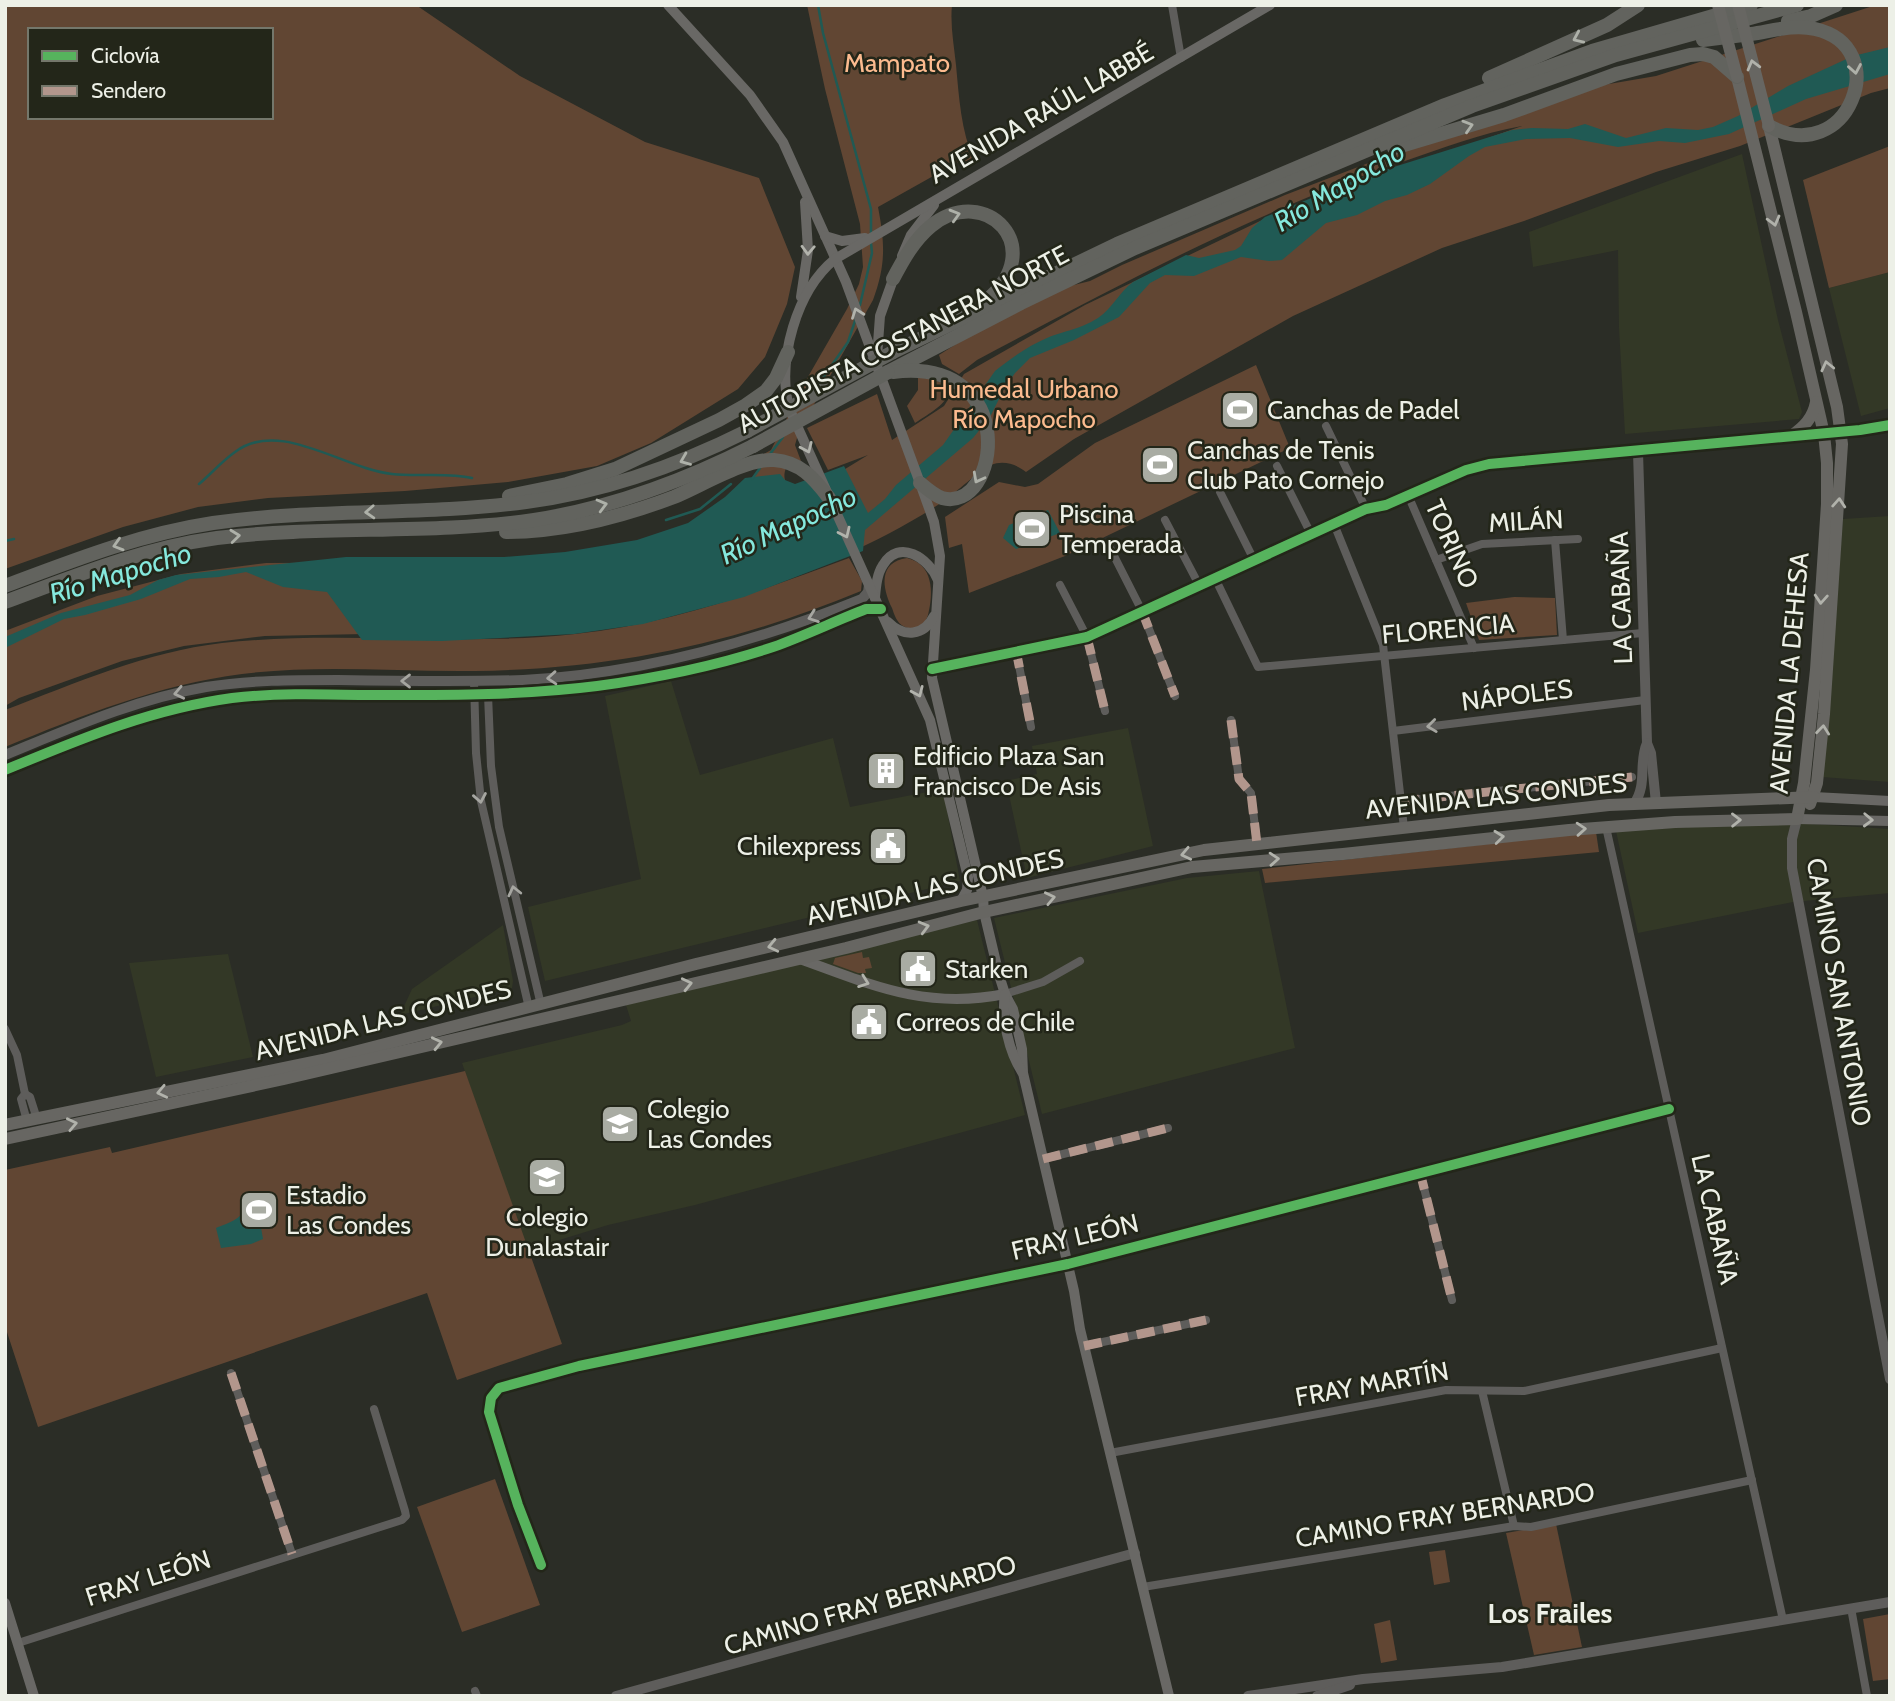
<svg xmlns="http://www.w3.org/2000/svg" width="1895" height="1701" viewBox="0 0 1895 1701" font-family="Cabin,sans-serif">
	<rect width="100%" height="100%" fill="#2b2d26"/>
	<g fill="#333826">
		<path d="M1742 154 1778 320 1802 412 1799 419 1625 434 1619 328 1618 250 1533 267 1529 232Z"/>
		<path d="M1890 272V408L1861 416 1829 288Z"/>
		<path d="M1890 516V782L1822 777 1843 519Z"/>
		<path d="M671 681 700 775 833 738 850 807 943 789 960 881 545 981 528 907 641 879 605 696Z"/>
		<path d="M1128 728 1153 846 1027 878 1006 781 1037 774 1032 746Z"/>
		<path d="M1776 822 1890 829V893L1793 902 1638 933 1616 831Z"/>
		<path d="M1259 871 1295 1048 1042 1114 994 918 1187 878Z"/>
		<path d="M977 920 1025 1115 695 1205 608 1225 527 1250 462 1063 622 1025 631 1021 626 1005Z"/>
		<path d="M503 925 513 981 512 988 400 1015 412 989Z"/>
		<path d="M228 954 253 1057 156 1077 129 963Z"/>
	</g>
	<g fill="#614633" fill-rule="evenodd">
		<path d="M5 5H416L520 76 645 142 759 178 795 267 787 304 765 357 738 389 651 443 597 466 508 482 405 491 268 498 198 507 123 527 5 569ZM30 30H271V117H30Z"/>
		<path d="M807 5H952C950 25 954 45 956 65 959 97 961 131 974 160L963 167 960 161 878 207C885 243 886 265 873 300L799 431 795 445 801 461 790 458C785 470 780 479 791 488L837 474 868 455 828 470 807 428 877 394 892 440 944 406 964 374 1085 305 1279 212 1522 126C1482 133 1443 148 1405 161 1255 211 1117 286 977 360L959 374 942 364 939 355 972 334 1062 288 1090 281 1122 265 1285 195 1405 149 1603 85 1656 76 1876 5H1890V88L1871 93 1740 146 1656 172 1524 221 1442 248 1293 316 1074 439 1026 472C1016 464 1003 460 991 465 978 471 957 492 944 501 912 522 879 540 844 555L365 634 265 636 184 646 122 661 19 698 5 706V631L97 596 181 574 266 563 513 562 653 540 699 522 749 484 769 456H760L771 450 805 382 847 309 859 284 863 267 860 224 825 89Z"/>
		<path d="M1890 146V272L1829 288 1803 180Z"/>
		<path d="M1256 365 1290 448 1065 556 969 593 962 544 949 548 945 517 999 482 1025 487 1038 484 1095 443Z"/>
		<path d="M918 377 929 378 953 387C946 405 930 413 915 423L907 406 918 390Z"/>
		<path d="M849 558 862 581 861 591C733 644 614 669 475 671 398 672 319 664 242 674 158 685 83 715 5 747V710C76 683 146 652 222 643 339 630 458 647 575 634 671 624 760 591 849 558Z"/>
		<path d="M907 558C933 564 934 592 928 615 925 626 913 632 903 626 897 623 894 614 892 608 882 588 878 562 907 558Z"/>
		<path d="M1514 597 1555 598 1557 635 1479 640 1466 603Z"/>
		<path d="M1596 832 1599 852 1265 883 1262 869Z"/>
		<path d="M862 952 863 958 869 957 872 968 865 969 866 973H858L833 964 835 958Z"/>
		<path d="M465 1071 562 1344 457 1380 427 1293 38 1427 5 1326V1170L110 1147 112 1153Z"/>
		<path d="M495 1479 540 1605 462 1632 417 1507Z"/>
		<path d="M1556 1524 1582 1647 1534 1655 1506 1533Z"/>
		<path d="M1445 1550 1450 1582 1434 1585 1429 1552Z"/>
		<path d="M1890 1614V1679L1873 1681 1863 1619Z"/>
		<path d="M1390 1620 1397 1660 1381 1663 1374 1624Z"/>
	</g>
	<g fill="#205a54">
		<path d="M1890 47V74L1806 99 1729 134 1685 143 1659 141 1618 147 1570 138 1526 139 1485 147 1469 156 1430 184 1407 195 1385 201 1357 215 1326 223 1282 260 1269 261 1241 257 1194 276 1165 275 1150 283 1119 317 1074 340 1030 358 1015 373 1005 387 990 417 973 438 865 530 863 551 744 597 643 624 574 634 442 641 362 640 327 592 283 587 246 572 219 577 190 579 141 599 85 615 64 619 5 648V637L61 613 130 595 158 580 176 575 346 557H504L565 552 637 540 688 523 725 497 745 478 780 474 785 480 795 484 844 466 868 513 885 499 896 485 943 445 995 371C1010 359 1028 346 1047 338 1066 330 1079 330 1098 318 1113 308 1119 292 1133 282L1186 255 1199 258 1235 250 1241 246 1252 228 1265 217 1365 176 1512 130 1532 128 1568 129 1585 124 1626 138 1666 128 1698 130 1713 127 1738 116 1788 86 1853 56Z"/>
		<path d="M1048 510 1060 533 1016 549 1003 538 1009 525Z"/>
		<path d="M246 1207 258 1210 263 1239 251 1244 221 1248 216 1228C228 1223 241 1220 246 1207Z"/>
	</g>
	<g fill="none" stroke-linecap="round" stroke-linejoin="round">
		<g stroke="#205a54" stroke-width="2.5">
			<path d="M818 5 823 33 871 209V233"/>
			<path d="M860 305 872 253 871 243"/>
			<path d="M818 385 848 342 856 318"/>
			<path d="M770 454 783 437"/>
			<path d="M752 479 760 468"/>
			<path d="M199 484C211 474 222 461 235 452 280 418 343 469 392 474 419 477 446 472 472 478"/>
			<path d="M666 520 700 509 731 484"/>
			<path d="M5 541 14 539"/>
		</g>
		<g stroke="#5e5d5b" stroke-width="8">
			<path d="M1172 5 1181 58"/>
			<path d="M1326 426 1366 509"/>
			<path d="M1277 466 1311 534"/>
			<path d="M1220 492 1254 560"/>
			<path d="M1408 495 1474 648"/>
			<path d="M1165 520 1199 585"/>
			<path d="M1334 524 1383 645 1404 828"/>
			<path d="M1555 540 1563 640"/>
			<path d="M1110 548 1142 611 1175 696"/>
			<path d="M1436 560 1482 544 1578 539"/>
			<path d="M1215 578 1258 667 1643 633"/>
			<path d="M1060 585 1087 637 1105 711"/>
			<path d="M1016 650 1031 727"/>
			<path d="M932 669 1087 637 1366 509 1386 505 1477 466 1638 452"/>
			<path d="M474 681 476 753 481 801 529 1008"/>
			<path d="M488 695 491 766 499 827 541 1005"/>
			<path d="M1231 720 1239 779 1251 793 1257 844"/>
			<path d="M1393 731 1645 700"/>
			<path d="M1401 801 1632 777"/>
			<path d="M1606 827 1783 1620"/>
			<path d="M1005 994 1043 982 1080 961"/>
			<path d="M5 1029 17 1055 25 1094 21 1099 27 1121"/>
			<path d="M25 1094 30 1097 37 1119"/>
			<path d="M1043 1159 1168 1128"/>
			<path d="M1420 1172 1452 1300"/>
			<path d="M1084 1346 1206 1320"/>
			<path d="M231 1373 292 1554"/>
			<path d="M1482 1391 1514 1526"/>
			<path d="M1110 1453 1446 1390 1524 1391 1722 1348"/>
			<path d="M541 1565 518 1505 489 1412 491 1398 499 1388 579 1366 1068 1264 1669 1109"/>
			<path d="M1143 1587 1514 1526 1531 1527 1752 1480"/>
			<path d="M1851 1608 1867 1696"/>
			<path d="M18 1643 402 1520 406 1516 405 1511 374 1409"/>
			<path d="M475 1691 477 1696"/>
		</g>
		<g stroke="#5e5d5b" stroke-width="10">
			<path d="M5 755C71 728 136 699 206 687 249 680 294 680 338 680 400 681 462 682 523 680 641 674 753 643 862 599L868 592 869 585"/>
			<path d="M5 770C80 739 151 709 232 698 274 693 317 694 359 695 439 695 518 696 597 686 656 678 716 666 773 647 804 636 835 621 866 609H881"/>
			<path d="M1656 803 1651 753 1647 743 1638 452 1860 430 1890 425"/>
			<path d="M1634 804C1648 784 1638 763 1647 743"/>
			<path d="M1797 819 1792 839V868L1890 1379"/>
			<path d="M616 1696 1135 1553"/>
			<path d="M1248 1696 1363 1679 1502 1667 1890 1602"/>
			<path d="M1317 1696 1350 1685"/>
		</g>
		<g stroke="#696865" stroke-width="10">
			<path d="M668 5 750 95 783 142 846 282 920 483 934 522 940 556 932 678 983 897 984 912 999 975 1005 994 1013 1009 1022 1049 1023 1073 1074 1291 1080 1329 1169 1696"/>
			<path d="M825 236 842 241 865 238"/>
			<path d="M902 256 911 235 934 205"/>
			<path d="M801 297 808 250 805 202"/>
			<path d="M877 357 880 316 895 274"/>
			<path d="M875 597C876 586 877 574 883 565 899 538 929 558 938 580"/>
			<path d="M888 622C904 638 924 636 934 616"/>
			<path d="M1814 797 1890 801"/>
			<path d="M1797 819 1890 821"/>
			<path d="M961 901 967 890 968 877 930 720 789 408C777 360 796 291 835 259L1270 5"/>
			<path d="M800 959C872 985 926 1010 1005 994"/>
			<path d="M1005 994C1001 1018 1009 1052 1022 1072"/>
			<path d="M5 1603 34 1696"/>
		</g>
		<g stroke="#676662" stroke-width="12">
			<path d="M1737 77 1796 312 1824 434 1827 463V504L1816 670 1804 783 1797 819"/>
			<path d="M1769 126 1837 407 1842 444 1824 714 1817 783 1810 804"/>
			<path d="M1791 436C1804 427 1813 418 1816 402"/>
			<path d="M5 1125 323 1060 696 964 961 901 1204 850 1609 805 1814 797"/>
			<path d="M5 1139 284 1079 846 948 984 912 1192 867 1343 854 1569 830 1675 822 1797 819"/>
		</g>
		<g stroke="#62635e" stroke-width="14">
			<path d="M1788 21 1811 16 1836 5"/>
			<path d="M1703 40C1719 38 1735 36 1751 34 1772 31 1794 24 1815 29 1895 47 1848 169 1769 126"/>
			<path d="M1489 78 1607 25 1638 5"/>
			<path d="M1394 148 1504 115 1616 74 1690 55 1703 54 1714 57 1737 77"/>
			<path d="M893 279C903 260 914 240 931 226 986 182 1049 248 987 300"/>
			<path d="M893 352 1117 244 1445 105 1592 51 1751 5"/>
			<path d="M888 372 1021 303 1135 248 1472 106 1616 55 1797 5"/>
			<path d="M893 372C1022 356 1000 514 942 498 934 495 927 489 920 483"/>
			<path d="M509 496 567 484 615 469 719 420 746 405 766 391 776 378 788 352"/>
			<path d="M506 532C562 532 621 517 674 497 701 486 746 458 774 460 800 462 814 478 829 498"/>
			<path d="M5 586C74 560 140 534 213 523 317 508 422 516 526 502 604 492 677 466 747 431"/>
			<path d="M5 602C75 576 143 548 217 538 322 525 429 535 534 520 611 508 684 481 753 446"/>
		</g>
		<g stroke="#676662" stroke-width="12">
			<path d="M1718 5 1737 77"/>
			<path d="M1738 5 1769 126"/>
		</g>
		<g stroke="#62635e" stroke-width="14">
			<path d="M747 431 893 352"/>
			<path d="M753 446 888 372"/>
		</g>
		<g stroke="#b2968c" stroke-width="9" stroke-dasharray="18 9" stroke-linecap="butt">
			<path d="M1142 611 1175 696"/>
			<path d="M1087 637 1105 711"/>
			<path d="M1016 650 1031 727"/>
			<path d="M1231 720 1239 779 1251 793 1257 844"/>
			<path d="M1401 801 1632 777"/>
			<path d="M1043 1159 1168 1128"/>
			<path d="M1420 1172 1452 1300"/>
			<path d="M1084 1346 1206 1320"/>
			<path d="M231 1373 292 1554"/>
		</g>
		<g stroke="#232619" stroke-width="15">
			<g id="cycleway">
				<path d="M932 669 1087 637 1366 509 1386 505 1466 470 1489 464 1860 430 1890 425"/>
				<path d="M5 770C80 739 151 709 232 698 274 693 317 694 359 695 439 695 518 696 597 686 656 678 716 666 773 647 804 636 835 621 866 609H881"/>
				<path d="M541 1565 518 1505 489 1412 491 1398 499 1388 579 1366 1068 1264 1669 1109"/>
			</g>
		</g>
		<use href="#cycleway" stroke="#56b35d" stroke-width="10"/>
	</g>
	<defs><path id="oneway-chevron" d="M-2-3.5L2.5 0L-2 3.5" fill="none" stroke-width="1.6" stroke-linecap="round" stroke-linejoin="round" transform="scale(1.75)"/></defs>
	<g stroke="#aeb1a9">
		<use href="#oneway-chevron" transform="translate(1578 38) rotate(156)"/>
		<use href="#oneway-chevron" transform="translate(1855 69) rotate(80)"/>
		<use href="#oneway-chevron" transform="translate(1468 126) rotate(-17)"/>
		<use href="#oneway-chevron" transform="translate(955 215) rotate(-16)"/>
		<use href="#oneway-chevron" transform="translate(685 460) rotate(158)"/>
		<use href="#oneway-chevron" transform="translate(978 478) rotate(118)"/>
		<use href="#oneway-chevron" transform="translate(602 505) rotate(-15)"/>
		<use href="#oneway-chevron" transform="translate(370 512) rotate(177)"/>
		<use href="#oneway-chevron" transform="translate(235 536) rotate(-6)"/>
		<use href="#oneway-chevron" transform="translate(118 545) rotate(163)"/>
	</g>
	<g stroke="#b1b2ab">
		<use href="#oneway-chevron" transform="translate(1753 65) rotate(-105)"/>
		<use href="#oneway-chevron" transform="translate(1774 221) rotate(75)"/>
		<use href="#oneway-chevron" transform="translate(1827 366) rotate(-103)"/>
		<use href="#oneway-chevron" transform="translate(1839 503) rotate(-86)"/>
		<use href="#oneway-chevron" transform="translate(1821 599) rotate(94)"/>
		<use href="#oneway-chevron" transform="translate(1823 730) rotate(-84)"/>
		<use href="#oneway-chevron" transform="translate(1736 820) rotate(-1)"/>
		<use href="#oneway-chevron" transform="translate(1581 829) rotate(-4)"/>
		<use href="#oneway-chevron" transform="translate(1499 837) rotate(-6)"/>
		<use href="#oneway-chevron" transform="translate(1186 854) rotate(168)"/>
		<use href="#oneway-chevron" transform="translate(1274 859) rotate(-4)"/>
		<use href="#oneway-chevron" transform="translate(1050 898) rotate(-12)"/>
		<use href="#oneway-chevron" transform="translate(924 927) rotate(-15)"/>
		<use href="#oneway-chevron" transform="translate(773 946) rotate(167)"/>
		<use href="#oneway-chevron" transform="translate(687 984) rotate(-13)"/>
		<use href="#oneway-chevron" transform="translate(437 1043) rotate(-13)"/>
		<use href="#oneway-chevron" transform="translate(162 1092) rotate(168)"/>
		<use href="#oneway-chevron" transform="translate(72 1124) rotate(-12)"/>
	</g>
	<g stroke="#b2b3ac">
		<use href="#oneway-chevron" transform="translate(808 250) rotate(92)"/>
		<use href="#oneway-chevron" transform="translate(857 313) rotate(-110)"/>
		<use href="#oneway-chevron" transform="translate(807 448) rotate(66)"/>
		<use href="#oneway-chevron" transform="translate(845 533) rotate(65)"/>
		<use href="#oneway-chevron" transform="translate(918 692) rotate(66)"/>
		<use href="#oneway-chevron" transform="translate(1868 820) rotate(2)"/>
		<use href="#oneway-chevron" transform="translate(864 982) rotate(20)"/>
	</g>
	<g stroke="#a6a6a1">
		<use href="#oneway-chevron" transform="translate(813 617) rotate(160)"/>
		<use href="#oneway-chevron" transform="translate(552 678) rotate(176)"/>
		<use href="#oneway-chevron" transform="translate(406 681) rotate(-180)"/>
		<use href="#oneway-chevron" transform="translate(179 693) rotate(168)"/>
		<use href="#oneway-chevron" transform="translate(1432 726) rotate(173)"/>
		<use href="#oneway-chevron" transform="translate(480 798) rotate(80)"/>
		<use href="#oneway-chevron" transform="translate(514 891) rotate(-103)"/>
	</g>
	<defs>
		<g id="stadium-square" transform="scale(2.0125)"><rect x="-9" y="-9" width="18" height="18" rx="4" fill="#a9aca3" stroke="#232619"/><path d="M0-5a6.5 5 0 1 0 0 10a6.5 5 0 1 0 0-10ZM-3.5-1.8h7v3.6h-7Z" fill="#fff"/></g>
		<g id="building-square" transform="scale(2.0125)"><rect x="-9" y="-9" width="18" height="18" rx="4" fill="#a9aca3" stroke="#232619"/><path d="M-4-6H4V6H1V3H-1V6H-4ZM-2.5-4.3h1.7v1.8h-1.7ZM.8-4.3h1.7v1.8H.8ZM-2.5-1h1.7V.8h-1.7ZM.8-1h1.7V.8H.8Z" fill="#fff"/></g>
		<g id="civic-square" transform="scale(2.0125)"><rect x="-9" y="-9" width="18" height="18" rx="4" fill="#a9aca3" stroke="#232619"/><path d="M-.6-6.5H3V-4.5H.6V-3L4-1V1h2V6H-6V1h2V-1L-.6-3ZM-1.2 2.5V6h2.4V2.5Z" fill="#fff"/></g>
		<g id="school-square" transform="scale(2.0125)"><rect x="-9" y="-9" width="18" height="18" rx="4" fill="#a9aca3" stroke="#232619"/><path d="M0-5L7-2L0 1L-7-2ZM-4 1L0 2.5L4 1V4Q0 6-4 4Z" fill="#fff"/></g>
	</defs>
	<g fill-rule="evenodd">
		<use href="#stadium-square" x="1240" y="410"/>
		<use href="#stadium-square" x="1160" y="465"/>
		<use href="#stadium-square" x="1032" y="529"/>
		<use href="#building-square" x="886" y="771"/>
		<use href="#civic-square" x="888" y="846"/>
		<use href="#civic-square" x="918" y="969"/>
		<use href="#civic-square" x="869" y="1022"/>
		<use href="#school-square" x="620" y="1124"/>
		<use href="#school-square" x="547" y="1177"/>
		<use href="#stadium-square" x="259" y="1210"/>
	</g>
	<g text-anchor="middle" stroke-width="5" stroke-linejoin="round" paint-order="stroke">
		<g font-size="26" fill="#fcbb8f" stroke="#232619">
			<text x="897" y="72">Mampato</text>
			<text x="1024" y="398">Humedal Urbano<tspan x="1024" dy="30">Río Mapocho</tspan></text>
		</g>
		<g font-size="26" fill="#edf0e7" stroke="#232619">
			<text transform="translate(1041 113) rotate(-30)" y="9">AVENIDA RAÚL LABBÉ</text>
			<text transform="translate(903 339) rotate(-28)" y="9">AUTOPISTA COSTANERA NORTE</text>
			<text transform="translate(1526 521) rotate(-3)" y="9">MILÁN</text>
			<text transform="translate(1452 544) rotate(66)" y="9">TORINO</text>
			<text transform="translate(1621 598) rotate(-92)" y="9">LA CABAÑA</text>
			<text transform="translate(1448 629) rotate(-5)" y="9">FLORENCIA</text>
			<text transform="translate(1789 673) rotate(-85)" y="9">AVENIDA LA DEHESA</text>
			<text transform="translate(1517 695) rotate(-7)" y="9">NÁPOLES</text>
			<text transform="translate(1496 796) rotate(-6)" y="9">AVENIDA LAS CONDES</text>
			<text transform="translate(935 887) rotate(-13)" y="9">AVENIDA LAS CONDES</text>
			<text transform="translate(1839 992) rotate(80)" y="9">CAMINO SAN ANTONIO</text>
			<text transform="translate(383 1020) rotate(-14)" y="9">AVENIDA LAS CONDES</text>
			<text transform="translate(1715 1219) rotate(77)" y="9">LA CABAÑA</text>
			<text transform="translate(1075 1237) rotate(-13)" y="9">FRAY LEÓN</text>
			<text transform="translate(1372 1384) rotate(-10)" y="9">FRAY MARTÍN</text>
			<text transform="translate(1445 1515) rotate(-9)" y="9">CAMINO FRAY BERNARDO</text>
			<text transform="translate(148 1578) rotate(-18)" y="9">FRAY LEÓN</text>
			<text transform="translate(870 1605) rotate(-16)" y="9">CAMINO FRAY BERNARDO</text>
		</g>
		<g font-size="26" fill="#edf0e7" stroke="#232619" text-anchor="start">
			<text x="1267" y="419">Canchas de Padel</text>
			<text x="1187" y="459">Canchas de Tenis<tspan x="1187" dy="30">Club Pato Cornejo</tspan></text>
			<text x="1059" y="523">Piscina<tspan x="1059" dy="30">Temperada</tspan></text>
			<text x="913" y="765">Edificio Plaza San<tspan x="913" dy="30">Francisco De Asis</tspan></text>
			<text x="861" y="855" text-anchor="end">Chilexpress</text>
			<text x="945" y="978">Starken</text>
			<text x="896" y="1031">Correos de Chile</text>
			<text x="647" y="1118">Colegio<tspan x="647" dy="30">Las Condes</tspan></text>
			<text x="286" y="1204">Estadio<tspan x="286" dy="30">Las Condes</tspan></text>
			<text x="547" y="1226" text-anchor="middle">Colegio<tspan x="547" dy="30">Dunalastair</tspan></text>
		</g>
		<g font-size="28" font-style="italic" fill="#85e8dd" stroke="#232619">
			<text transform="translate(1339 186) rotate(-31)" y="10">Río Mapocho</text>
			<text transform="translate(788 525) rotate(-25)" y="10">Río Mapocho</text>
			<text transform="translate(120 573) rotate(-17)" y="10">Río Mapocho</text>
		</g>
		<g font-size="28" font-weight="bold" fill="#edf0e7" stroke="#232619">
			<text x="1550" y="1623">Los Frailes</text>
		</g>
	</g>
	<rect width="1895" height="1701" fill="none" stroke="#edf0e7" stroke-width="14"/>
	<rect x="28" y="28" width="245" height="91" fill="#232619" stroke="#74776b" stroke-width="2"/>
	<rect x="42" y="51" width="35" height="10" fill="#56b35d" stroke="#74776b" stroke-width="2"/>
	<text x="91" y="63" font-size="21" fill="#edf0e7">Ciclovía</text>
	<rect x="42" y="86" width="35" height="10" fill="#b2968c" stroke="#74776b" stroke-width="2"/>
	<text x="91" y="98" font-size="21" fill="#edf0e7">Sendero</text>
</svg>
